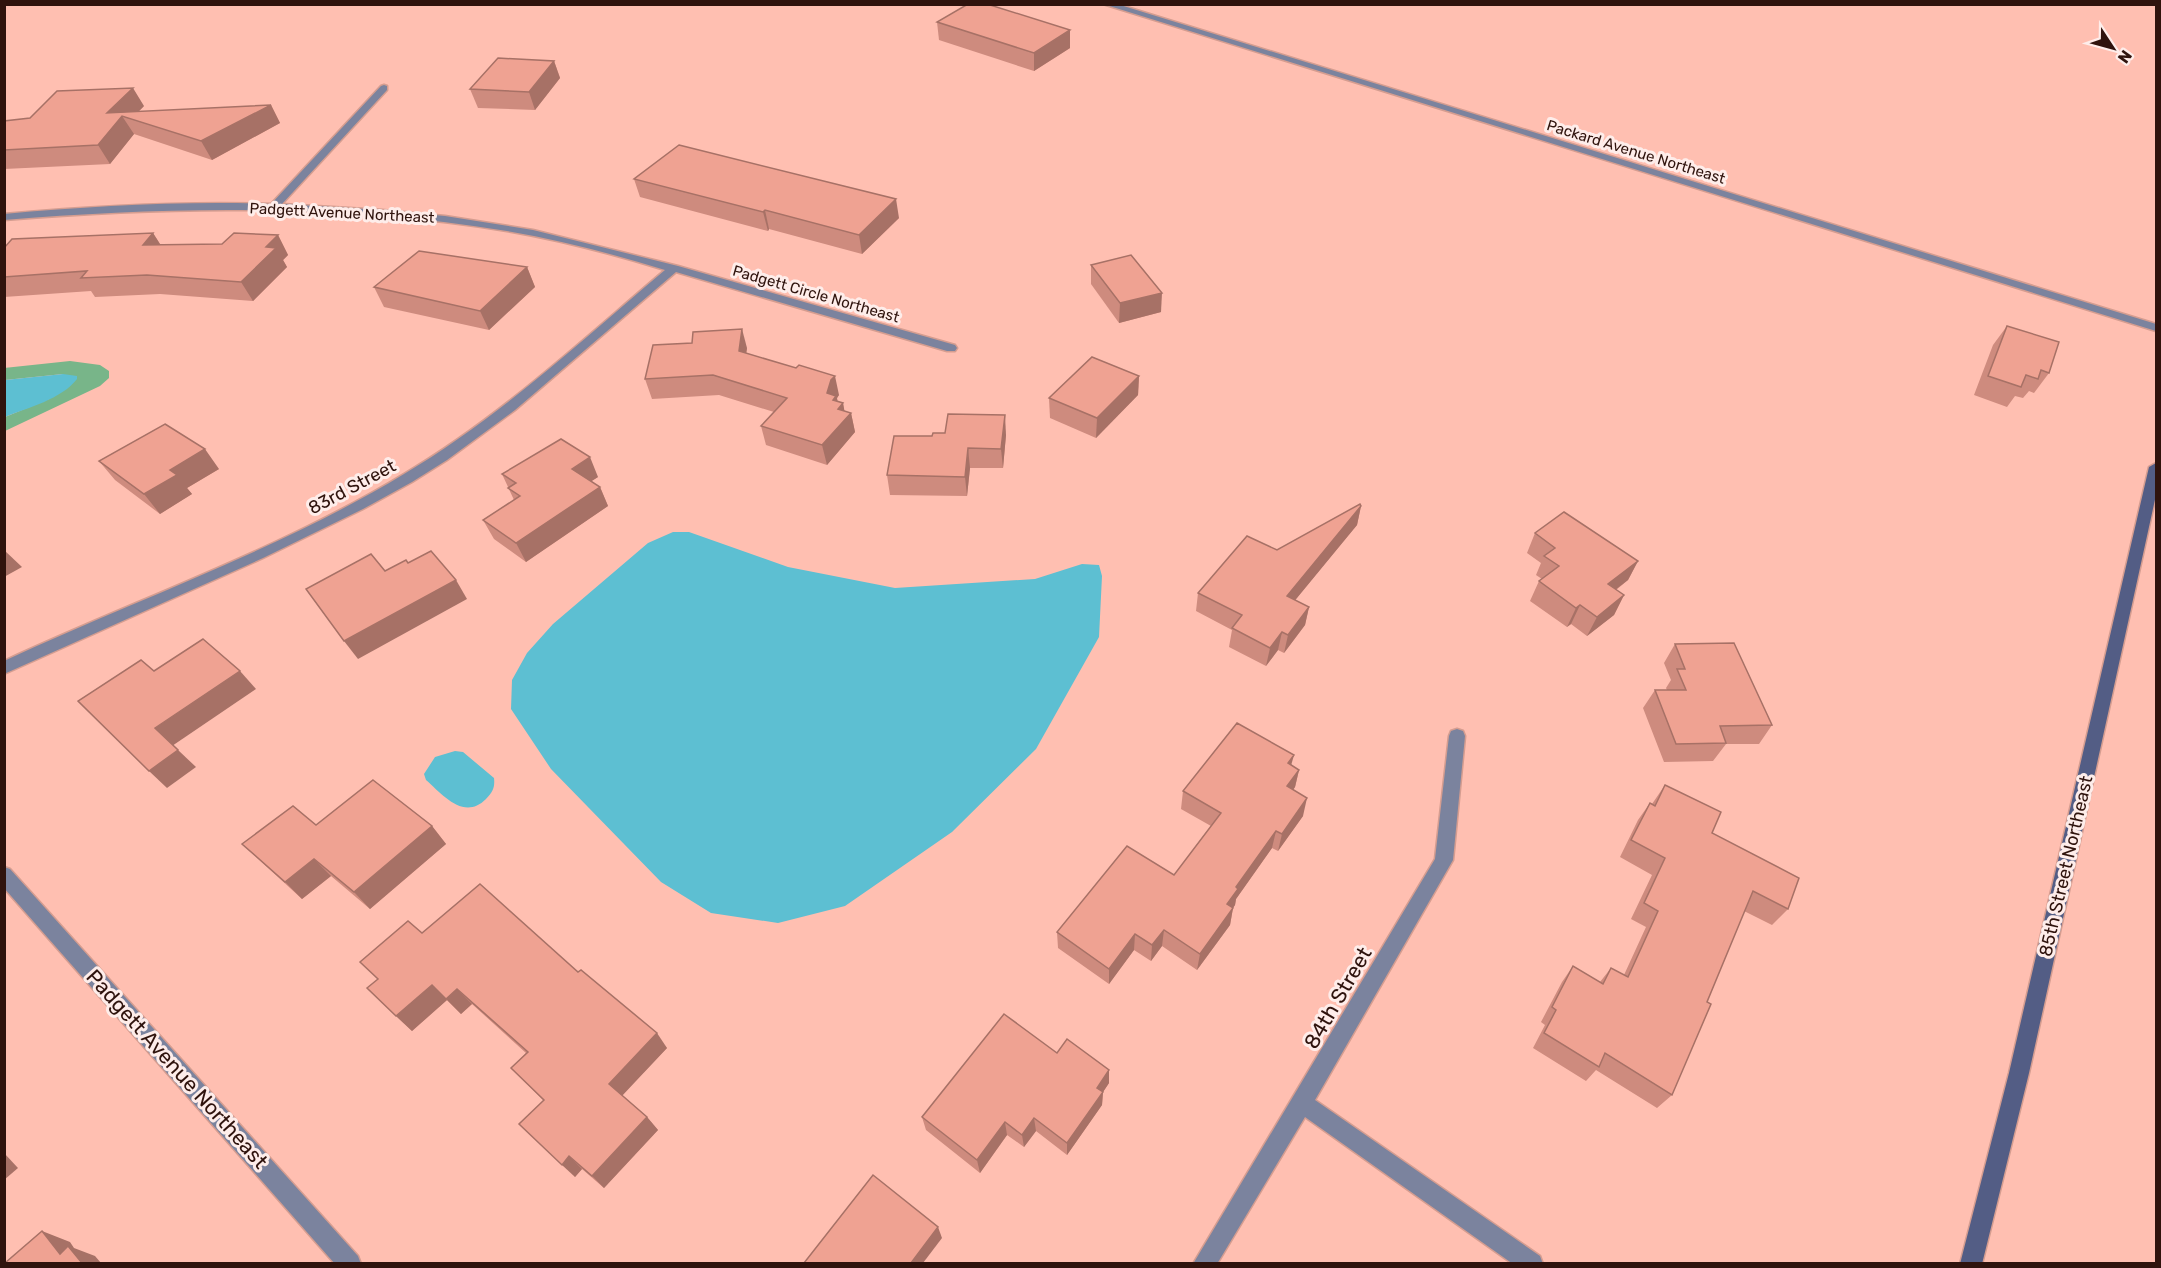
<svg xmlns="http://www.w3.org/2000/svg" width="2161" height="1268" viewBox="0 0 2161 1268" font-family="Rubik,sans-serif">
	<rect width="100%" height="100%" fill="#ffbfb1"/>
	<path fill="#78b589" d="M70 361 100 365 109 371V378L100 386 5 431V417L49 399 63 374 5 380 4 368Z"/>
	<g fill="#5dbfd2">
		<path d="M63 374 77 376V379C62 399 27 408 5 417V380Z"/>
		<path d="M673 532H689L788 567 895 588 1035 579 1082 564 1099 565 1102 576 1099 637 1036 749 952 832 845 906 778 923 711 913 661 882 551 769 511 709 512 680 527 653 553 624 648 543Z"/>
		<path d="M455 751 463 752 494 778C495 787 493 792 486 799 464 821 443 795 426 780L424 774 435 757Z"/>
	</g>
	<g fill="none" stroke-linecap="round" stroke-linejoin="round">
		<g stroke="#d59d90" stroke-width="3">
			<g id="street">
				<path d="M1103 4H1117L2156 324V331Z"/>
				<path d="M384 85 387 86V90L282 204 382 210 445 216 533 230 678 266 955 345 957 348 955 351H947L676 272 515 410 447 460 412 482 363 509 263 558 4 674V661C137 599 279 550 404 474 500 417 581 341 665 270 613 254 560 240 507 231 340 204 172 206 4 220V214C93 206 182 201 271 204L381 86Z"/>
				<path d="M1457 729 1463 731 1465 736 1453 860 1315 1100 1540 1256 1543 1264H1513L1305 1117 1217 1264H1193L1435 859 1449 736 1451 731Z"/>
				<path d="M4 867 10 869 358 1256 361 1264H335L4 888Z"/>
			</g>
		</g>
		<g stroke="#d59d90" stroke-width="3">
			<path id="secondary" d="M2156 463V495L2029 1073 1982 1264H1960L2009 1073 2149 467Z"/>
		</g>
		<use href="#street" fill="#7b839e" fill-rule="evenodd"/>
		<use href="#secondary" fill="#535d85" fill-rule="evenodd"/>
	</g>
	<g fill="#ce8b7e">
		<path d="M937 22 1070 48 1034 71 939 40Z"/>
		<path d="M554 61 560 78 535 110 478 108 470 89Z"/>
		<path d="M271 105 280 123 212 160 134 134 110 164 4 169V121L144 106 138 112Z"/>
		<path d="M634 179 899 218 862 254 769 229 768 231 640 197Z"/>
		<path d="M153 233 160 244H222L278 235 288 255 283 260 287 267 253 301 160 294 95 297 91 291 4 297V248Z"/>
		<path d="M1091 265 1161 312 1119 323 1091 284Z"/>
		<path d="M527 267 535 287 489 330 384 307 374 287Z"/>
		<path d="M2007 326 2049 373 2034 393 2029 391 2023 398 2015 396 2007 407 1974 395 1993 345Z"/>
		<path d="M747 348 746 353 839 395 837 398V402L843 403 844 411 851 413 855 432 827 465 766 445 761 426 774 412 719 395 652 399 645 379Z"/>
		<path d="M1139 376 1138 395 1096 438 1050 418 1049 398Z"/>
		<path d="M1006 435 1003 468H970L967 496 890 495 887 475 932 436Z"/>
		<path d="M99 461 219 469 187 488 192 494 160 514 115 480Z"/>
		<path d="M502 474 598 477 591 481 600 487 608 506 526 562 494 539 483 520 514 500Z"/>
		<path d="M1361 506 1357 525 1295 600 1309 607 1305 625 1284 653 1278 650 1266 666 1229 647 1232 630 1196 611 1198 593Z"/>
		<path d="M1535 533 1638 561 1628 580 1616 590 1624 595 1614 615 1587 636 1571 624 1567 627 1530 601 1539 581 1542 579 1536 575 1541 563 1527 553Z"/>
		<path d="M1675 644 1772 725 1759 744H1726L1713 761 1664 762 1643 708 1655 690H1667L1666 688 1671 680 1664 663Z"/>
		<path d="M1291 765 1299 770 1295 787 1293 790 1303 816 1278 851 1272 848 1236 899 1235 905 1233 908 1230 925 1197 970 1162 946 1151 961 1134 950 1109 984 1058 948 1057 932 1174 875 1211 826 1181 809 1183 791Z"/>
		<path d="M1665 785 1788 909 1772 925 1744 911 1707 1002 1672 1095 1657 1108 1596 1070 1586 1081 1533 1048 1545 1025 1541 1022 1562 982 1573 966 1600 982 1611 968 1624 975 1646 927 1631 919 1652 875 1620 857 1638 820 1650 803 1652 804Z"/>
		<path d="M316 825 432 826 446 844 370 909 331 876 302 899 242 844Z"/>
		<path d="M422 933 578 972 667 1048 622 1095 647 1117 658 1130 604 1188 582 1169 575 1177 543 1100 511 1068 526 1053 472 1004 461 1014 447 1000 412 1031 396 1016 378 979Z"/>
		<path d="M1057 1053 1109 1070V1083L1103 1092 1102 1105 1067 1155 1036 1131 1024 1147 1007 1135 980 1173 926 1130 922 1117Z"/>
	</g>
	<g fill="#a77166">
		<path d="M1070 30V48L1034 71V53Z"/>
		<path d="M554 61 560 78 535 110 529 92Z"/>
		<path d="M133 88 144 106 131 119 122 116 134 134 110 164 98 145 107 113Z"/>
		<path d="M271 105 280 123 212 160 201 141Z"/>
		<path d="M896 199 899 218 862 254 859 235Z"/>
		<path d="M765 210 769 229 768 231 763 212Z"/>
		<path d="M153 233 165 252 143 245Z"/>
		<path d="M278 235 288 255 283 260 287 267 253 301 241 282 266 247Z"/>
		<path d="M527 267 535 287 489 330 480 311Z"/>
		<path d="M1162 293 1161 312 1119 323 1120 303Z"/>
		<path d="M742 329 747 348 744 370 739 351Z"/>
		<path d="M835 376 839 395 837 398 839 408 843 403 846 419 851 413 855 432 827 465 822 445 827 393 831 380Z"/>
		<path d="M1139 376 1138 395 1096 438 1097 418Z"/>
		<path d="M1005 415 1006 435 1003 468 1001 449Z"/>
		<path d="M968 448 970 468 967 496 965 477Z"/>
		<path d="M205 449 219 469 187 488 192 494 160 514 144 494 170 470Z"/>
		<path d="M590 457 598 477 581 488 572 469Z"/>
		<path d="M600 487 608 506 526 562 516 543Z"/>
		<path d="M1361 506 1357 525 1283 615 1287 596Z"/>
		<path d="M4 550 22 567 4 577Z"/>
		<path d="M1638 561 1628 580 1598 603 1608 584Z"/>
		<path d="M456 580 467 599 358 659 344 641Z"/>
		<path d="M1624 595 1614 615 1587 636 1597 617Z"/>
		<path d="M1580 605 1571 624 1567 627 1576 608Z"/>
		<path d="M1309 607 1305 625 1284 653 1288 635Z"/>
		<path d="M1282 632 1278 650 1266 666 1270 648Z"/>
		<path d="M240 671 256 689 172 746 155 728Z"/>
		<path d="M178 750 196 767 167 788 149 771Z"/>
		<path d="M1294 755 1289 773 1288 763Z"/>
		<path d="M1299 770 1295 787 1283 804 1287 786Z"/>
		<path d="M1307 798 1303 816 1278 851 1282 834Z"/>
		<path d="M432 826 446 844 370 909 354 892Z"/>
		<path d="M1276 831 1272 848 1236 899 1235 905 1224 921 1227 904 1236 887Z"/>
		<path d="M314 859 331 876 302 899 285 882Z"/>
		<path d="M1233 908 1230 925 1197 970 1200 954Z"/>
		<path d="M1164 930 1162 946 1151 961 1152 945Z"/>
		<path d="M1135 934 1134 950 1109 984V969Z"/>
		<path d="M432 985 447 1000 412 1031 396 1016Z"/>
		<path d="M457 989 472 1004 461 1014 446 999Z"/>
		<path d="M657 1033 667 1048 621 1097 609 1084Z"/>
		<path d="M1109 1070V1083L1103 1092 1102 1105 1067 1155V1143L1097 1088Z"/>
		<path d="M647 1117 658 1130 604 1188 592 1176Z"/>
		<path d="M1034 1118 1036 1131 1024 1147 1022 1135Z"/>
		<path d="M1005 1122 1007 1135 980 1173 977 1160Z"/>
		<path d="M4 1153 18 1168 4 1180Z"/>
		<path d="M569 1156 582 1169 575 1177 562 1165Z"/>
		<path d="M938 1227 942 1238 923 1263H911Z"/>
		<path d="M42 1231 70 1242 74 1248 95 1256 101 1263H82L60 1254Z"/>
	</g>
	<g fill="#efa292" stroke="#a77166" stroke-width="1.5">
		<path d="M968 4H987L1070 30 1034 53 937 22Z"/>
		<path d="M498 58 554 61 529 92 470 89Z"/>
		<path d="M133 88 107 113 271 105 201 141 122 116 98 145 4 150V121L30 118 57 91Z"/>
		<path d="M679 145 896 199 859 235 765 210 763 212 634 179Z"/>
		<path d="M153 233 143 245 222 244 234 233 278 235 266 247 276 248 241 282 147 275 81 278 87 271 4 277V248L12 239Z"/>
		<path d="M419 251 527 267 480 311 374 287Z"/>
		<path d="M1131 255 1162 293 1120 303 1091 265Z"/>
		<path d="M2007 326 2059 342 2049 373 2041 370 2038 379 2026 375 2021 387 1988 376Z"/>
		<path d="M742 329 739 351 796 368 799 365 835 376 831 380 827 393 836 396 833 400 843 403 838 409 851 413 822 445 761 426 787 398 713 375 645 379 653 345 692 343 693 332Z"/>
		<path d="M1092 357 1139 376 1097 418 1049 398Z"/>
		<path d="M948 414 1005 415 1001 449 968 448 965 477 887 475 894 436H932L933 433H945Z"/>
		<path d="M165 424 205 449 170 470 177 475 144 494 99 461Z"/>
		<path d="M561 439 590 457 572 469 600 487 516 543 483 520 520 496 508 488 516 483 502 474Z"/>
		<path d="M1360 504 1361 506 1287 596 1309 607 1288 635 1282 632 1270 648 1232 628 1242 615 1198 593 1247 536 1277 550Z"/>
		<path d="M1564 512 1638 561 1608 584 1624 595 1597 617 1580 605 1576 608 1539 581 1559 566 1544 556 1555 548 1535 533Z"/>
		<path d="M431 551 456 580 344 641 306 589 371 554 385 571 406 560 408 563Z"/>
		<path d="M203 639 240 671 155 728 178 750 149 771 78 701 141 660 154 671Z"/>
		<path d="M1734 643 1772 725 1720 726 1726 743 1676 744 1655 690H1686L1677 669H1685L1675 644Z"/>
		<path d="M1237 723 1294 755 1288 763 1299 770 1287 786 1307 798 1282 834 1276 831 1236 887 1238 889 1227 904 1233 908 1200 954 1164 930 1152 945 1135 934 1109 969 1057 932 1127 846 1174 875 1221 813 1183 791Z"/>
		<path d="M373 780 432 826 354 892 314 859 285 882 242 844 293 806 316 825Z"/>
		<path d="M1665 785 1721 812 1712 833 1799 878 1788 909 1753 891 1707 1002 1711 1004 1672 1095 1605 1053 1599 1067 1544 1033 1556 1010 1552 1007 1573 966 1603 984 1611 968 1628 977 1658 911 1644 903 1665 858 1631 840 1650 803 1655 806Z"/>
		<path d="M480 884 578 972 581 970 657 1033 609 1084 647 1117 592 1176 569 1156 562 1165 519 1124 544 1100 511 1068 528 1052 457 989 446 999 432 985 396 1016 367 988 378 979 360 962 408 921 422 933Z"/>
		<path d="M1004 1014 1057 1053 1067 1039 1109 1070 1097 1088 1103 1092 1067 1143 1034 1118 1022 1135 1005 1122 977 1160 922 1117Z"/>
		<path d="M873 1175 938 1227 911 1263H804Z"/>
		<path d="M42 1231 60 1254 68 1246 82 1263H5Z"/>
	</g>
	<g text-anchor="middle" stroke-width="6" stroke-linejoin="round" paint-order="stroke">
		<g font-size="15" fill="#2f130d" stroke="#feedea">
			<text transform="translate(1636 152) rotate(17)" y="5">Packard Avenue Northeast</text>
			<text transform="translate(342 213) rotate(3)" y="5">Padgett Avenue Northeast</text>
			<text transform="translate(816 294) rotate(16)" y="5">Padgett Circle Northeast</text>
		</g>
		<g font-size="18" fill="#2f130d" stroke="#feedea">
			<text transform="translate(352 487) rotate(-28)" y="6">83rd Street</text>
			<text transform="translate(2066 866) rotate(-77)" y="6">85th Street Northeast</text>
		</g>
		<g font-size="21" fill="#2f130d" stroke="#feedea">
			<text transform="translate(1338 998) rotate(-60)" y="7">84th Street</text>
			<text transform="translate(177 1069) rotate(48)" y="7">Padgett Avenue Northeast</text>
		</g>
	</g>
	<rect width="2161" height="1268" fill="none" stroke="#2f130d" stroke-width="12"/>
	<g transform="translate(2113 48) rotate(126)" stroke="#feedea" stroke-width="4.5" paint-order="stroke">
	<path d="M0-4.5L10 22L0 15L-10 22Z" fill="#2f130d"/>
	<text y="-9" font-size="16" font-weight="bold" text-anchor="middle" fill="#2f130d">N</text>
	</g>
</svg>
